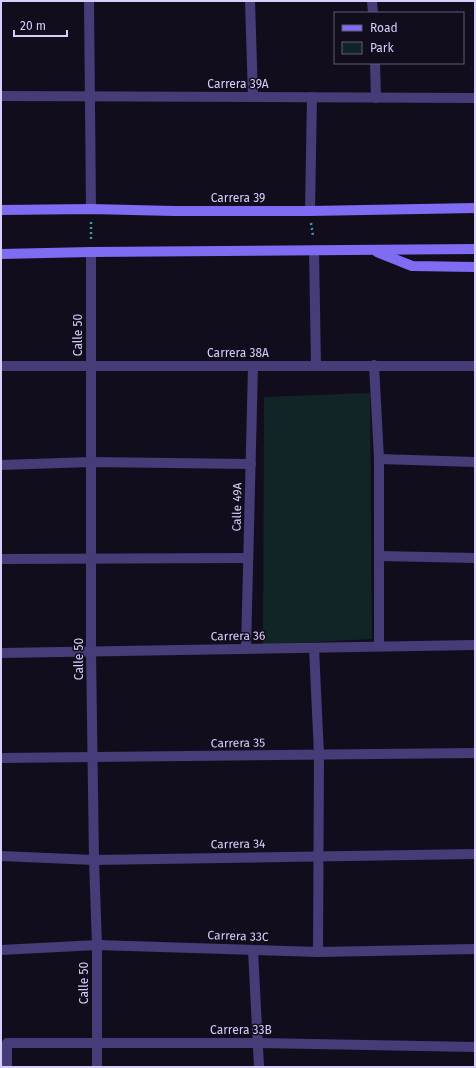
<svg xmlns="http://www.w3.org/2000/svg" width="476" height="1068" viewBox="0 0 476 1068" font-family="'Fira Sans',sans-serif">
	<rect width="100%" height="100%" fill="#120d1d"/>
	<path fill="#112526" d="M370 393 372 639 263 645 264 397Z"/>
	<g fill="none" stroke-linecap="round" stroke-linejoin="round">
		<g stroke="#379fa6" stroke-width="2.5" stroke-dasharray="2 3" stroke-linecap="butt">
			<path d="M311 223 313 236"/>
			<path d="M91 239V222"/>
		</g>
		<g stroke="#463c78" stroke-width="10">
			<path d="M89 1 91 209"/>
			<path d="M250 1 253 97"/>
			<path d="M372 1 373 13"/>
			<path d="M375 63 376 98"/>
			<path d="M1 96 475 98"/>
			<path d="M310 211 312 97"/>
			<path d="M314 250 316 365"/>
			<path d="M91 252V651L94 860 97 945V1067"/>
			<path d="M374 365 379 459V646"/>
			<path d="M1 366H475"/>
			<path d="M379 459 475 462"/>
			<path d="M1 465 91 462 251 464"/>
			<path d="M380 556 475 558"/>
			<path d="M1 559 248 558"/>
			<path d="M314 648 319 755 318 952"/>
			<path d="M246 649 253 366"/>
			<path d="M1 653 475 645"/>
			<path d="M1 758 475 753"/>
			<path d="M1 856 94 860 475 854"/>
			<path d="M1 950 97 945 318 952 475 949"/>
			<path d="M253 950 259 1067"/>
			<path d="M7 1067V1043H259L475 1047"/>
		</g>
		<g stroke="#806cf3" stroke-width="10">
			<path d="M1 210 91 209 174 211H310L475 208"/>
			<path d="M377 252 412 266 475 267"/>
			<path d="M1 254 91 252 475 249"/>
		</g>
	</g>
	<g text-anchor="middle" stroke-width="3" stroke-linejoin="round" paint-order="stroke">
		<g font-size="12" fill="#d8cdfb" stroke="#120d1d">
			<text x="238" y="88">Carrera 39A</text>
			<text x="238" y="202">Carrera 39</text>
			<text transform="translate(78 335) rotate(-90)" y="4">Calle 50</text>
			<text x="238" y="357">Carrera 38A</text>
			<text transform="translate(237 507) rotate(-89)" y="4">Calle 49A</text>
			<text transform="translate(238 636) rotate(-1)" y="4">Carrera 36</text>
			<text transform="translate(79 659) rotate(-90)" y="4">Calle 50</text>
			<text transform="translate(238 743) rotate(-1)" y="4">Carrera 35</text>
			<text transform="translate(238 844) rotate(-1)" y="4">Carrera 34</text>
			<text transform="translate(238 936) rotate(2)" y="4">Carrera 33C</text>
			<text transform="translate(84 983) rotate(-90)" y="4">Calle 50</text>
			<text x="241" y="1034">Carrera 33B</text>
		</g>
	</g>
	<rect width="476" height="1068" fill="none" stroke="#d8cdfb" stroke-width="4"/>
	<rect x="334" y="12" width="130" height="52" fill="#120d1d" stroke="#615a76"/>
	<rect x="342" y="25" width="20" height="6" fill="#806cf3" stroke="#615a76"/>
	<text x="370" y="32" font-size="12" fill="#d8cdfb">Road</text>
	<rect x="342" y="42" width="20" height="12" fill="#112526" stroke="#615a76"/>
	<text x="370" y="52" font-size="12" fill="#d8cdfb">Park</text>
	<path d="M14 30v6h53v-6" fill="none" stroke="#d8cdfb" stroke-width="2"/>
	<text x="20" y="30" font-size="12" fill="#d8cdfb" stroke="#120d1d" stroke-width="3" paint-order="stroke">20 m</text>
</svg>
